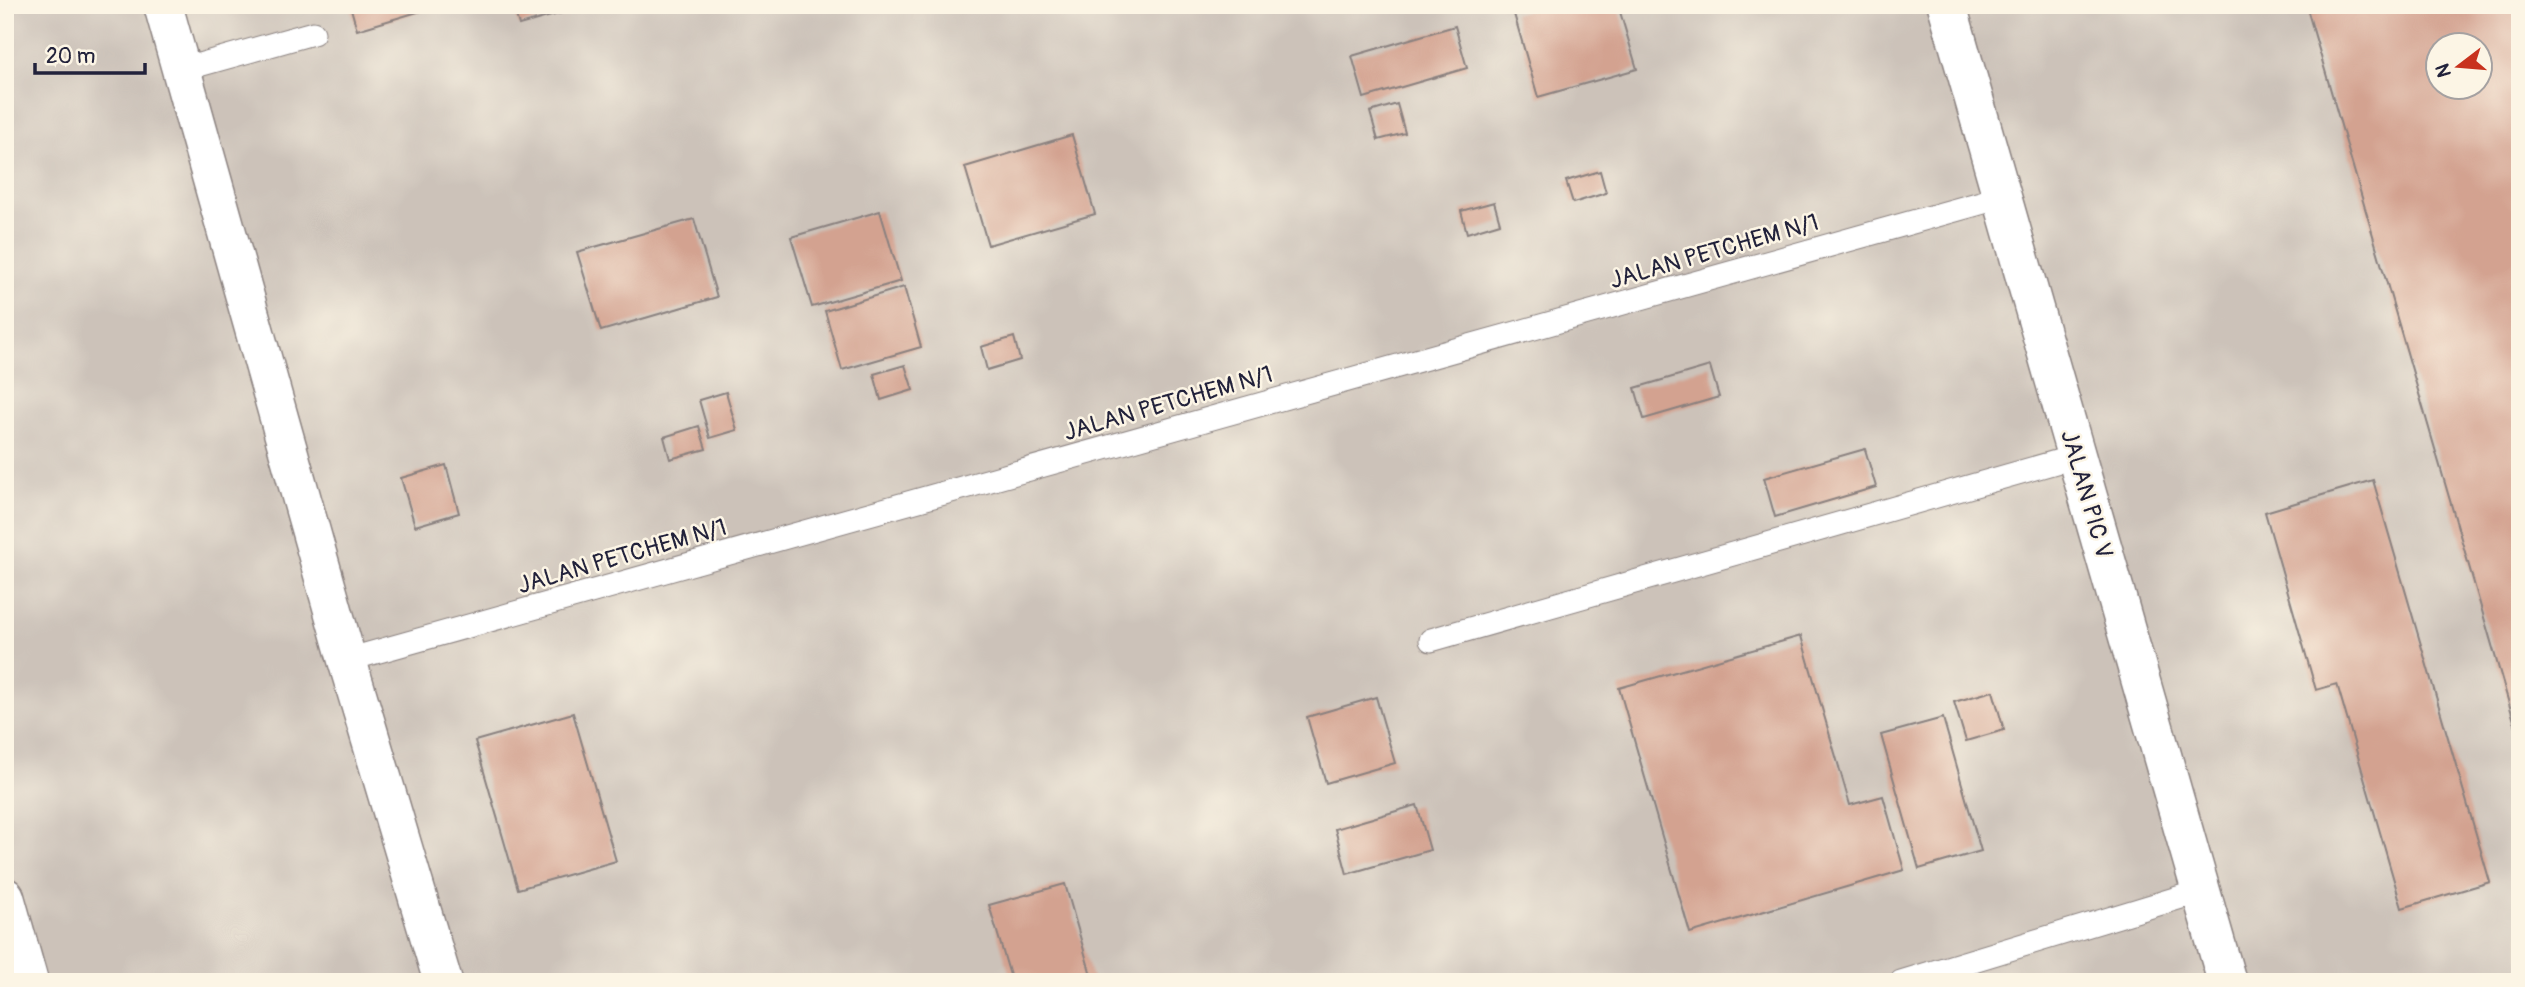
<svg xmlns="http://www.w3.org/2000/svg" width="2525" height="987" viewBox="0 0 2525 987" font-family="Pangolin,sans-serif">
	<rect width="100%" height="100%" fill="#fcf5e5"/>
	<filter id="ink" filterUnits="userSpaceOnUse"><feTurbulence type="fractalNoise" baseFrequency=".0143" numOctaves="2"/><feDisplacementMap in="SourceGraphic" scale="14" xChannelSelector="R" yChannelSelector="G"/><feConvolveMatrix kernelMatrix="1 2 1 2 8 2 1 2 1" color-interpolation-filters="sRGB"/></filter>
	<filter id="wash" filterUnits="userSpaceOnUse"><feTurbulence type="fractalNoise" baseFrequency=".00686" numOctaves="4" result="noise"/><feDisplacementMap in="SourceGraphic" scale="28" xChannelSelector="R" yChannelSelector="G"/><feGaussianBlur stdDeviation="1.57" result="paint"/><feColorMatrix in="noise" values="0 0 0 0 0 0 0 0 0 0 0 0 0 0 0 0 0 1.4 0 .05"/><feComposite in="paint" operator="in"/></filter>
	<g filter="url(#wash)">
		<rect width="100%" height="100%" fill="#f3e0c3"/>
		<path fill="#ccc2b9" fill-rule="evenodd" d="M5 5H2520V982H5ZM2438 46H2480V88H2438Z"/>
		<g id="blocks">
			<g fill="#d3a290" fill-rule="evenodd">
				<path d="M350 5H438V6L357 30Z"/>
				<path d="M513 5H587V6L519 25Z"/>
				<path d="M1546 5H1618L1637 69 1538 97 1514 14Z"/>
				<path d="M2306 5H2520V738H2519ZM2438 46H2480V88H2438Z"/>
				<path d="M1455 26 1467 68 1364 98 1352 56Z"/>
				<path d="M1397 104 1405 133 1378 140 1370 112Z"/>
				<path d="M1072 135 1095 214 988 245 965 167Z"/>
				<path d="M1600 171 1606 193 1573 203 1566 181Z"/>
				<path d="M1494 202 1500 223 1467 233 1461 211Z"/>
				<path d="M880 211 901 281 812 307 791 237Z"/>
				<path d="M694 219 717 297 601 331 577 252Z"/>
				<path d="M904 287 921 347 842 370 825 311Z"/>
				<path d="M1014 337 1020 360 987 370 981 347Z"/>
				<path d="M905 365 913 390 881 400 874 374Z"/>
				<path d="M1710 366 1719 397 1644 419 1635 388Z"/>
				<path d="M726 392 737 430 710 438 699 400Z"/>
				<path d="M699 426 706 449 670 459 664 437Z"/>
				<path d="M1865 449 1876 487 1775 517 1764 478Z"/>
				<path d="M446 465 459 513 415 526 401 478Z"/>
				<path d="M2373 480 2490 882 2402 908 2337 684 2316 690 2265 512Z"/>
				<path d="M1801 636 1850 805 1883 796 1904 870 1690 933 1619 688Z"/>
				<path d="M1993 691 2004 730 1966 741 1954 702Z"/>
				<path d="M1376 697 1395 763 1326 783 1307 717Z"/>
				<path d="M573 713 616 861 518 889 475 741Z"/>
				<path d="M1943 718 1981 851 1919 869 1881 735Z"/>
				<path d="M1417 805 1430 850 1347 874 1335 829Z"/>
				<path d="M1065 884 1093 982H1012L989 905Z"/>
			</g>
		</g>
	</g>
	<g filter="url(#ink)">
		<use href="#blocks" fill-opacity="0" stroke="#8a817f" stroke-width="2"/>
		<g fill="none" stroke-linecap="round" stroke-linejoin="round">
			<g stroke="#8a817f" stroke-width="25">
				<g id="lane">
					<path d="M181 70 313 33"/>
					<path d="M1431 640 2077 456"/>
					<path d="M347 660 2002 197"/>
					<path d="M1901 982 2201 891"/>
				</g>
			</g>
			<g stroke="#8a817f" stroke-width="41">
				<g id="street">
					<path d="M163 5 347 660 443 982"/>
					<path d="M1947 5 2227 982"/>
					<path d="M5 897 29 982"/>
				</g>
			</g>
			<use href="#lane" stroke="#fff" stroke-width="23"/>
			<use href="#street" stroke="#fff" stroke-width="38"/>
		</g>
	</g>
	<g text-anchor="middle" stroke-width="5" stroke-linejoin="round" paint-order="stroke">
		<g font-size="24" fill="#22223b" stroke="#fcf5e5">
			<text transform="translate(1714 251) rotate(-16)" y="8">JALAN PETCHEM N/1</text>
			<text transform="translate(1168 403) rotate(-16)" y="8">JALAN PETCHEM N/1</text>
			<text transform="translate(2087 494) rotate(74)" y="8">JALAN PIC V</text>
			<text transform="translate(622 556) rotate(-16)" y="8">JALAN PETCHEM N/1</text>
		</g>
	</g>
	<rect width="2525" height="987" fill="none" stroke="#fcf5e5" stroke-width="28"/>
	<g transform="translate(2459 66) rotate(254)"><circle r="33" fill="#fcf5e5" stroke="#a5a1a1" stroke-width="2"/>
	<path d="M0-5L12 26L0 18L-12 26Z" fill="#c8321e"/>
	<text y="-10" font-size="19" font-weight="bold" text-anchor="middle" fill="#22223b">N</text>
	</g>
	<path d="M35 63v10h110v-10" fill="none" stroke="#22223b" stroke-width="3.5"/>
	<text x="46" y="63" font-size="21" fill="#22223b" stroke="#fcf5e5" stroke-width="5" paint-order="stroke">20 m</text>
</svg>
